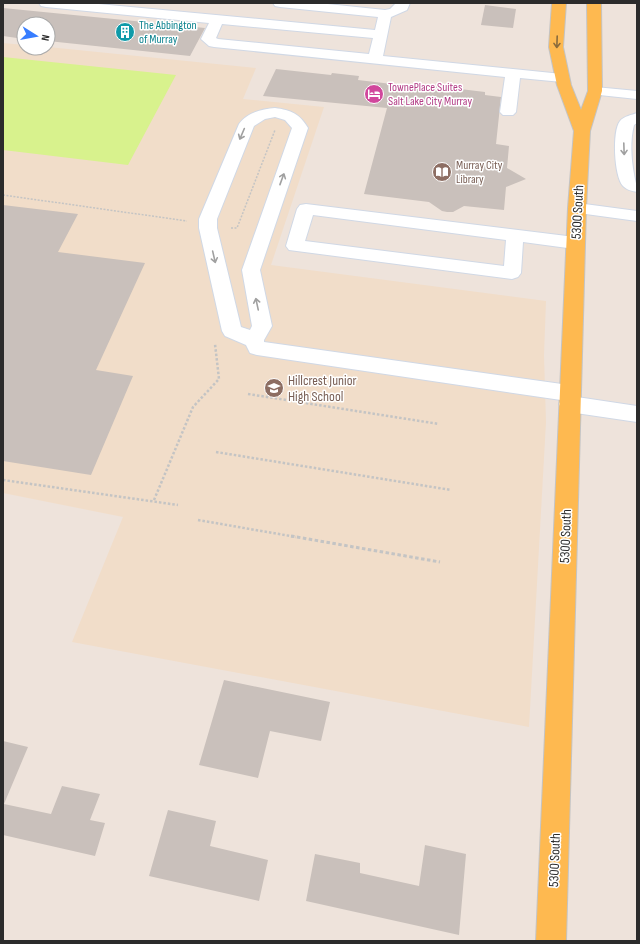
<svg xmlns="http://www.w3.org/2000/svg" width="640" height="944" viewBox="0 0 640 944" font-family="'Sofia Sans Condensed',sans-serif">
	<rect width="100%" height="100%" fill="#eee3db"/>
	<path fill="#f1ddc9" d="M3 43 24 45V48L48 47 256 68 243 99 324 107 271 265 546 301 544 355 546 422 529 727 72 642 123 517 3 493Z"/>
	<path fill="#d8f28d" d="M3 57 176 75 128 165 3 150Z"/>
	<g fill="#c9c0bb">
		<path d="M485 5 516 9 513 28 481 25Z"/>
		<path d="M3 8 205 28 190 56 48 41V24H24V39L3 36Z"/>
		<path d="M276 69 331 75 332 73 359 76 358 80 434 89 435 86 485 92V95L501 97 496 144 509 146 507 168 526 179 506 187 504 210 464 206 453 212H447L442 211 429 202 364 194 387 108 263 96Z"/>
		<path d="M3 205 78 214 58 252 145 263 96 370 133 376 91 475 3 461Z"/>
		<path d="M224 680 330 702 321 741 270 731 258 778 199 765Z"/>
		<path d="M3 741 28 747 4 804 51 814 62 786 100 794 90 820 105 823 95 856 3 835Z"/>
		<path d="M168 810 216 821 210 846 268 860 259 901 149 876Z"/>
		<path d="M425 845 466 854 459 935 306 901 315 854 360 863V873L419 886Z"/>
	</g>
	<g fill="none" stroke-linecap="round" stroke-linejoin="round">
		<g stroke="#d0d8e5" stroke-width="2">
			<g id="minor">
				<path d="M39 3H88L375 30 378 17 280 7 275 6 273 3H318L385 10 390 9 396 3H410L407 10 391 17 383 56 562 74 567 75 569 78 567 81 562 82 520 78 516 112 513 115H503L500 112 505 77 214 47 209 46 201 39 209 23 46 7 41 6ZM222 24 373 38 369 54 218 39 216 38Z"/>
				<path d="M595 87 637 91V99L590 94 588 91 590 88Z"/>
				<path d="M275 108C291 110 300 114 308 128L260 270 272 326 264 340V342L569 385 576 387 579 393 577 397 637 406V422L569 412 562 410 559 404 561 400 257 355 250 353 246 345 225 336 222 331 199 228V219L239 124C248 112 262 109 275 108ZM275 117 285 120 292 128 242 270 252 326 250 330 241 327 217 228V219L254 126 265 119Z"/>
				<path d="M637 113V123L634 125C630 140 631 158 634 174 635 181 637 184 637 192 632 191 627 190 623 186 614 176 612 131 620 121 624 116 632 115 637 113Z"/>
				<path d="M577 203 637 211V221L571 212 568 208 571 204Z"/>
				<path d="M306 204 575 237 581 239 584 243 581 247 575 249 523 242 521 273 518 277 512 279 289 250 286 246 297 209 300 205ZM313 215 506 240 504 266 305 241Z"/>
			</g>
		</g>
		<g stroke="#c4c4c4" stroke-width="2">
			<path id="major" d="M552 3H566L563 47 571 85 581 110 588 91 587 3H601L602 91 590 131 586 208 566 941H536L568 208 574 131 557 85 549 47Z"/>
		</g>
		<g stroke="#c4c4c4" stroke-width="1.5" stroke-dasharray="2 1.5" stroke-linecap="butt">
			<path d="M3 195 187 221"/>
			<path d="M231 228H237L275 130"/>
		</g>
		<g stroke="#c4c4c4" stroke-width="2.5" stroke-dasharray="2.5 2" stroke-linecap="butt">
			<path d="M248 394 439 424"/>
			<path d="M216 452 451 490"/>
			<path d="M3 480 178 505"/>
			<path d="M154 500 193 407 219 379 215 344"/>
			<path d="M198 520 296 537"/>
		</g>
		<path stroke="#c4c4c4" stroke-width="3" stroke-dasharray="3.5 2.5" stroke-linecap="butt" d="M291 536 440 562"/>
		<use href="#minor" fill="#fff" fill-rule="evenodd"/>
		<use href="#major" fill="#feb950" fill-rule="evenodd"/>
	</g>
	<defs><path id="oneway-shaft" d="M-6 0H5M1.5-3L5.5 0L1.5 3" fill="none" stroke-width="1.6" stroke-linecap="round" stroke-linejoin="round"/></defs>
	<use stroke="#8a6b3c" href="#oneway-shaft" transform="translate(557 42) rotate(92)"/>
	<g stroke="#a0a0a0">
		<use href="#oneway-shaft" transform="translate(242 134) rotate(113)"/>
		<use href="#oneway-shaft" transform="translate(624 149) rotate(88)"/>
		<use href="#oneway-shaft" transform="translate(282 179) rotate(-70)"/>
		<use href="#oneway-shaft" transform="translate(214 257) rotate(77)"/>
		<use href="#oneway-shaft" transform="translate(257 304) rotate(-102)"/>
	</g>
	<defs>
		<g id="building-disc" transform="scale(1)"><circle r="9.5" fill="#0f9aa8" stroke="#fff"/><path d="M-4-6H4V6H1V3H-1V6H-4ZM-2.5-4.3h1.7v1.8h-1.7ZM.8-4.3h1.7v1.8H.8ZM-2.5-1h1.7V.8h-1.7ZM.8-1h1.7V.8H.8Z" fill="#fff"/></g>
		<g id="hotel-disc" transform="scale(1)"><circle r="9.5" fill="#d1479c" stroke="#fff"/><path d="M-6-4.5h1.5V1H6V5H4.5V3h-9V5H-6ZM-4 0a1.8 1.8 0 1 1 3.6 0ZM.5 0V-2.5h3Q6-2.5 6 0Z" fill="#fff"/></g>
		<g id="library-disc" transform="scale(1)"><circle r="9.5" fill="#8d6e63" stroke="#fff"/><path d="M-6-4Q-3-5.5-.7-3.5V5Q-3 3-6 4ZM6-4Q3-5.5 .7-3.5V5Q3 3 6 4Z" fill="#fff"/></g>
		<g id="school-disc" transform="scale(1)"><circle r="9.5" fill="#8d6e63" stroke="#fff"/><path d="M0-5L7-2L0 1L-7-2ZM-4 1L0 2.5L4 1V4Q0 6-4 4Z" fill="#fff"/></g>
	</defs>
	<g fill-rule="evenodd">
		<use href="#building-disc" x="125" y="32"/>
		<use href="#hotel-disc" x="374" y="94"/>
		<use href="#library-disc" x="442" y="172"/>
		<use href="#school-disc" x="274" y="388"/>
	</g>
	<g text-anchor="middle" stroke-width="3" stroke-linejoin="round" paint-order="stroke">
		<g font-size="12" fill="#0d838f" stroke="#fff" text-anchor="start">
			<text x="139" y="29">The Abbington<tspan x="139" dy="14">of Murray</tspan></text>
		</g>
		<g font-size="12" fill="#b23c85" stroke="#fff" text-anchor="start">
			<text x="388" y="91">TownePlace Suites<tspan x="388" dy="14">Salt Lake City Murray</tspan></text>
		</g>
		<g font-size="12" fill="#785e54" stroke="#fff" text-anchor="start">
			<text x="456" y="169">Murray City<tspan x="456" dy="14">Library</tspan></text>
		</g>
		<g font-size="14" fill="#2b2b2b" stroke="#fff">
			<text transform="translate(577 212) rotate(-87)" y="5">5300 South</text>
			<text transform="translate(565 536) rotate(-88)" y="5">5300 South</text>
			<text transform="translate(554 860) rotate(-88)" y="5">5300 South</text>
		</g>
		<g font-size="14" fill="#785e54" stroke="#fff" text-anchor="start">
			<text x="288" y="385">Hillcrest Junior<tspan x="288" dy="16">High School</tspan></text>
		</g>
	</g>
	<rect width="640" height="944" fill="none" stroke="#2b2b2b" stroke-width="8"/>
	<g transform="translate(36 36) rotate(101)"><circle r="19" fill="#ffffff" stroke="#aaaaaa"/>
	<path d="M0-3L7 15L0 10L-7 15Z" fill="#377dff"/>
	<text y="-6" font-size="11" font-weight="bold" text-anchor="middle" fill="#2b2b2b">N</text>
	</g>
</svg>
